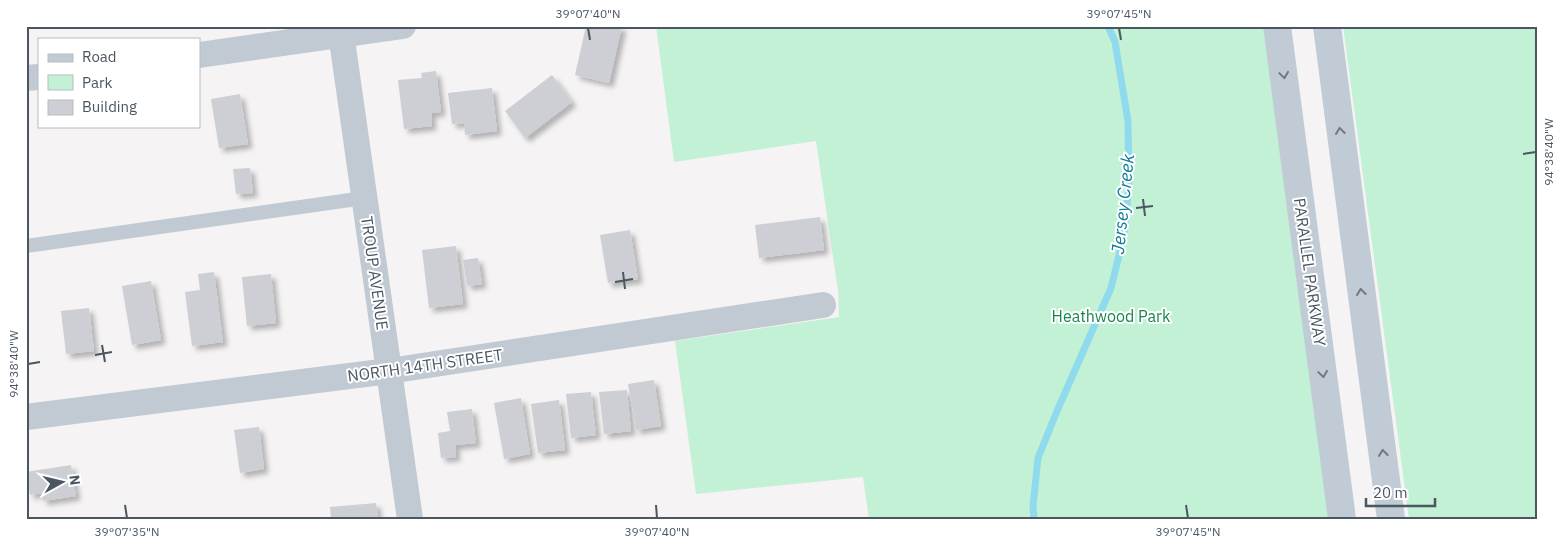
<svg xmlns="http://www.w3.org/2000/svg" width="1563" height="545" viewBox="0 0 1563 545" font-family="'IBM Plex Sans',sans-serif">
	<defs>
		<filter id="shadow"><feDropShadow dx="4.5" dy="4.5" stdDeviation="2.5" flood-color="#0004"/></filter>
	</defs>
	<rect width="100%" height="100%" fill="#f5f3f3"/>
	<g fill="#c3f1d5">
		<path d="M656 26H1263L1330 519H869L863 477 696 494 675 341 839 317 838 291 816 141 674 162Z"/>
		<path d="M1343 26H1537V519H1409Z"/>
	</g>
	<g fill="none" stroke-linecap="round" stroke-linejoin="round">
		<path stroke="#90daee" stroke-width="7" d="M1034 519 1033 506 1038 458 1057 411 1111 288 1124 235 1129 185 1128 121 1115 42 1108 26"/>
	</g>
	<g fill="#cdcfd5" filter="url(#shadow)">
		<path d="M586 26H622L609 83 575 75Z"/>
		<path d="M436 71 441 112 431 113 432 126 404 129 398 80 422 78 421 73Z"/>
		<path d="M552 75 572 102 525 138 505 111Z"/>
		<path d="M492 88 497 131 465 135 464 123 452 124 448 93Z"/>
		<path d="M240 94 248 144 219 148 211 99Z"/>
		<path d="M250 168 253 193 236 194 233 169Z"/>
		<path d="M820 217 824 250 759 258 755 225Z"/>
		<path d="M630 230 638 279 608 283 600 235Z"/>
		<path d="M456 246 463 304 429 308 422 250Z"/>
		<path d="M478 258 482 284 467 286 463 260Z"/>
		<path d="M214 272 223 342 192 346 185 292 200 290 198 274Z"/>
		<path d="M271 274 276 323 247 326 242 277Z"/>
		<path d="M151 281 161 340 132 345 122 286Z"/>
		<path d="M89 308 94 351 66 354 61 311Z"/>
		<path d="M654 380 661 426 636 430 628 384Z"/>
		<path d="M627 390 631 431 604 434 599 392Z"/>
		<path d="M591 392 596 435 571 438 566 394Z"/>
		<path d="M521 398 530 454 504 459 494 403Z"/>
		<path d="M559 400 565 450 538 453 531 404Z"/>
		<path d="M472 409 476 443 455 445 456 457 441 458 438 433 450 431 447 412Z"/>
		<path d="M259 427 264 469 240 473 234 430Z"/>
		<path d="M71 465 76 496 43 501 42 493 30 495 26 472Z"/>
		<path d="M376 503 378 519H331L330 507Z"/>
	</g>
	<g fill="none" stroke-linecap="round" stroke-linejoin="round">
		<path stroke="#c1cad2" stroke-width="14" d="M26 246 364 198"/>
		<g stroke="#c1cad2" stroke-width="26">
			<path d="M340 26 410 519"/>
			<path d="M199 55 403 26"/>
			<path d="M26 78 39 77"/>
			<path d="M26 417 389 371 823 305"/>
		</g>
		<g stroke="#c1cbd6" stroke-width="28">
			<path d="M1277 26 1342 519"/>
			<path d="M1327 26 1391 519"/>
		</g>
	</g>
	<defs><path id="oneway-chevron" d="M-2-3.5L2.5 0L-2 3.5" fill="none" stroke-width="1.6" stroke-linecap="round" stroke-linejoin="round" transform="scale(1.25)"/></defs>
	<g stroke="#6e7984">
		<use href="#oneway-chevron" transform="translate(1284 75) rotate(82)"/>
		<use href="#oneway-chevron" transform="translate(1340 131) rotate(-97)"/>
		<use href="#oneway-chevron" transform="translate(1361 292) rotate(-97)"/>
		<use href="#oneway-chevron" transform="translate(1323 374) rotate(82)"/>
		<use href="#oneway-chevron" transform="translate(1383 453) rotate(-97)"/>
	</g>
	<path fill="none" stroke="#4a5661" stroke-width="2" d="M588 28 590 40M1119 28 1121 40M1523 154 1536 152M1143 199 1145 216M1136 208 1153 206M623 272 625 289M615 282 633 279M102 345 105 362M95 355 112 352M28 364 40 362M125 505 127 518M656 505 657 518M1186 505 1188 518"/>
	<g text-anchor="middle" stroke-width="4" stroke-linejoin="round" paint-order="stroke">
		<g font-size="16" fill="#4a5661" stroke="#fff">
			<text transform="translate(1310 272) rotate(82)" y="6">PARALLEL PARKWAY</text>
			<text transform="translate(375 273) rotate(82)" y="6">TROUP AVENUE</text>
			<text transform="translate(425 365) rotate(-8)" y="6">NORTH 14TH STREET</text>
		</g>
		<g font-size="16" fill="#17864f" stroke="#fff">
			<text x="1111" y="322">Heathwood Park</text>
		</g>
		<g font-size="18" font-style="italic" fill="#0c7c9b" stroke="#fff">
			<text transform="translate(1123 204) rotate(-84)" y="6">Jersey Creek</text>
		</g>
	</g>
	<rect width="1563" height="545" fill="none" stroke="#ffffff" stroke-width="55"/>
	<rect x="38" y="38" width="162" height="90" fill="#ffffff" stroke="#b7bbc0"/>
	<rect x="48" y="54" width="25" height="8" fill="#c1cbd6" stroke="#b7bbc0"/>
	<text x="82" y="62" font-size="15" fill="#4a5661">Road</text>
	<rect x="48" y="75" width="25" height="15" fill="#c3f1d5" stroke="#b7bbc0"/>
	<text x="82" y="88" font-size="15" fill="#4a5661">Park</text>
	<rect x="48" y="100" width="25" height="15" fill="#cdcfd5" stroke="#b7bbc0"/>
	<text x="82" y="112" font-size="15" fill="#4a5661">Building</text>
	<g transform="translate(62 482) rotate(82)" stroke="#ffffff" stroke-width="4" paint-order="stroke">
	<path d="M0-4L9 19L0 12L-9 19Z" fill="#4a5661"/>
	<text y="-8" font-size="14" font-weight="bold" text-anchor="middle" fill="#4a5661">N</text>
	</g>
	<path d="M1366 498v8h69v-8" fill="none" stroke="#4a5661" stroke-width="2.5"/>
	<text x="1373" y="498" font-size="15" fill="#4a5661" stroke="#ffffff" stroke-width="4" paint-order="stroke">20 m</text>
	<rect x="28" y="28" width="1508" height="490" fill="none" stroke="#4a5661" stroke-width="2"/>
	<g font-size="12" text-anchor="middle" fill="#4a5661">
		<text x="588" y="18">39°07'40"N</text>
		<text x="1119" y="18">39°07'45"N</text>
		<text transform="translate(1549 152) rotate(-90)" y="4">94°38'40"W</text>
		<text transform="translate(14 364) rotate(-90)" y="4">94°38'40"W</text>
		<text x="127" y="536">39°07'35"N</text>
		<text x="657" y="536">39°07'40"N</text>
		<text x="1188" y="536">39°07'45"N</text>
	</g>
</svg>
